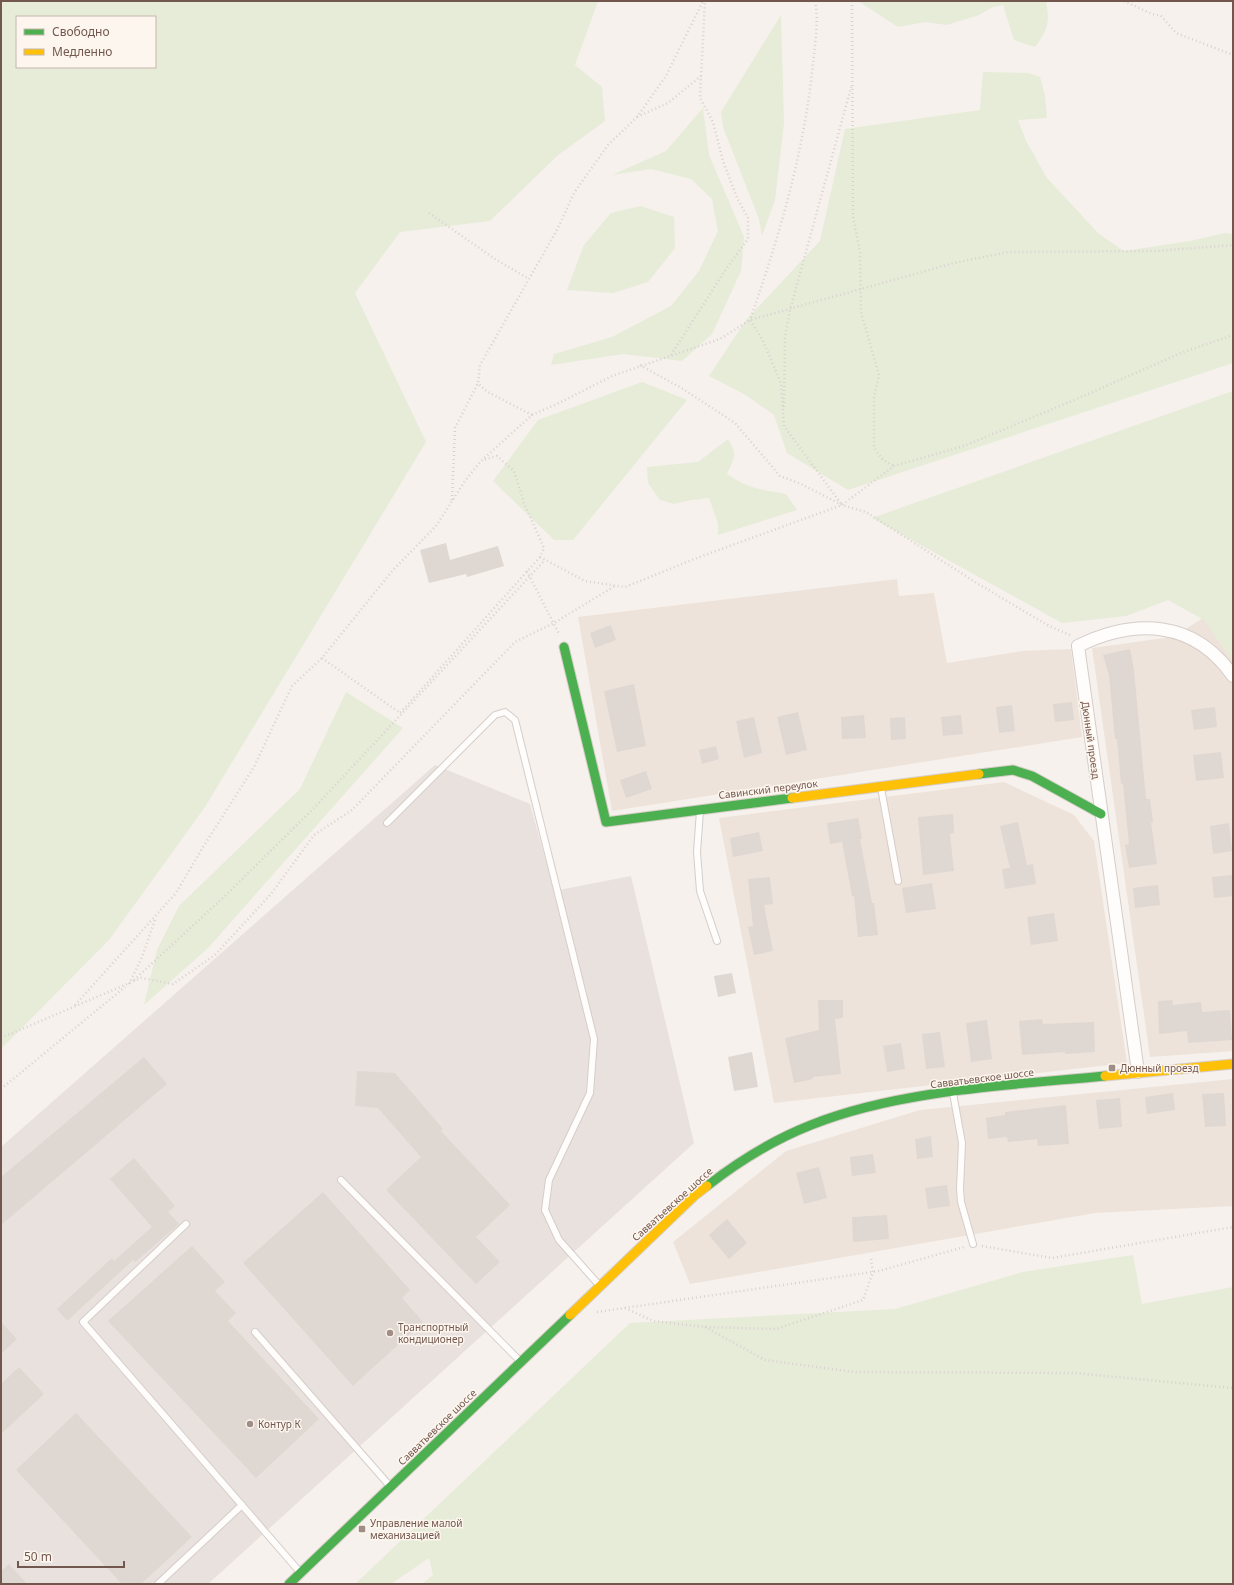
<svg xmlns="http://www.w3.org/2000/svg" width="1234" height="1585" viewBox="0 0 1234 1585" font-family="'Noto Sans',sans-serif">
	<rect width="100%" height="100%" fill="#f6f1ec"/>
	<g fill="#eee3da">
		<path d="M897 579 899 596 934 593 947 663 1022 651 1071 649 1082 737 612 811 578 617Z"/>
		<path d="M1233 606V1051L1150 1057 1092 648 1172 637 1218 609Z"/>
		<path d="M1004 782 1074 815 1094 841 1127 1063 774 1103 719 818Z"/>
		<path d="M1233 1079V1206L1095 1213 690 1284 673 1242 786 1151 920 1110Z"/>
	</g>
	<path fill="#e8e1dd" d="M435 765 530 804 554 891 631 876 694 1143 208 1584H1V1147Z"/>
	<g fill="#e6ecd8" fill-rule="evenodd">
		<path d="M1 1H598L575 65 602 87 605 121 558 155 490 221 400 232 355 293 426 442 205 807 109 940 1 1049ZM17 17H155V67H17Z"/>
		<path d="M858 1H1046C1050 22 1048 30 1035 47L1014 40 1003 5 993 7 979 15 947 25 925 22 898 27Z"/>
		<path d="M781 15 784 123 775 200 762 236 759 219 723 127 721 112Z"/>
		<path d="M983 72 1028 73 1040 77 1045 96 1047 118 1018 120 1026 141 1047 178 1099 234 1124 251 1190 241 1225 233 1233 234V363L848 490 787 453 774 415 744 394 709 376 746 320 820 241 845 129 980 110Z"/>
		<path d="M703 108 709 155 744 237 741 271 712 334 682 361 623 354 551 365 554 354 612 337 671 306 699 271 718 231 712 199 691 179 651 169 612 175 666 151Z"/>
		<path d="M641 206 674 217 675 248 648 282 613 293 567 290 584 245 611 213Z"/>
		<path d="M642 382 687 400 573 540H554L493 481 538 420Z"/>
		<path d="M1233 391V661L1204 620 1168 600 1126 616 1062 623 872 518Z"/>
		<path d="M728 439C738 455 734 458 727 474 747 488 762 490 786 494L797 510 718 535V523L709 498 691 500 674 504 660 500 648 483 647 467 698 462Z"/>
		<path d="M346 692 403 728 208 948 144 1005 157 950 179 906 300 789Z"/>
		<path d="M1133 1255 1142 1304 1233 1287V1584H422L433 1575 429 1558 391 1584H355L630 1323 895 1309 1023 1272Z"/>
	</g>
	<g fill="#dfd7d2">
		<path d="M446 543 450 560 498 546 504 566 467 577 466 574 429 583 420 550Z"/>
		<path d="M611 625 616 640 595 648 590 633Z"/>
		<path d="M1130 649 1134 670 1146 799H1150L1153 822 1151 823 1157 864 1129 868 1125 845 1129 844 1123 784H1121L1117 739H1115L1109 675 1103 655Z"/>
		<path d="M634 684 646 746 617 752 604 691Z"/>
		<path d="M1072 702 1074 720 1055 722 1053 704Z"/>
		<path d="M1012 705 1015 731 999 733 996 707Z"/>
		<path d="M1215 707 1217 727 1194 730 1191 710Z"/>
		<path d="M798 712 807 750 786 755 777 717Z"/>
		<path d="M864 715 866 738 842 739 841 717Z"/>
		<path d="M961 715 963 734 943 736 941 717Z"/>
		<path d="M754 717 762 753 744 758 736 721Z"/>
		<path d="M905 717 906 739 891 740 890 718Z"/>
		<path d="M716 746 719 759 702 764 699 750Z"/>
		<path d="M1221 752 1224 778 1196 781 1193 755Z"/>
		<path d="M646 771 652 789 626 798 620 780Z"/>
		<path d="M953 814 954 833 950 834 954 871 923 875 918 817Z"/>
		<path d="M858 818 862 839H860L872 903H874L878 935 858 937 854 896H852L842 842 830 844 827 823Z"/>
		<path d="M1018 822 1027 865 1033 864 1036 884 1005 889 1002 869 1010 868 1000 826Z"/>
		<path d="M1229 823 1232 851 1213 854 1210 826Z"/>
		<path d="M759 832 763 851 733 857 730 838Z"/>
		<path d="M1233 875V896L1214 898 1212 877Z"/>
		<path d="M770 877 773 904 764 905 773 951 754 955 748 927 753 926 748 879Z"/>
		<path d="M932 883 936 909 906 913 902 888Z"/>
		<path d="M1158 885 1160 905 1135 908 1133 888Z"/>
		<path d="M1054 913 1058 941 1031 945 1027 917Z"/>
		<path d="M732 973 736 993 718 997 714 976Z"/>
		<path d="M818 1000H843V1018L835 1019 841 1074 813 1077V1079L794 1083 785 1038 819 1030Z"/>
		<path d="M1172 1000 1173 1005 1201 1002 1202 1012 1230 1010 1232 1040 1188 1043 1187 1031 1159 1034 1158 1001Z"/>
		<path d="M1042 1019 1043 1024 1094 1022 1095 1052 1065 1054V1052L1022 1055 1019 1021Z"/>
		<path d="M987 1020 992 1059 971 1062 966 1023Z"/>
		<path d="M940 1032 945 1067 926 1069 922 1034Z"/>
		<path d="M901 1043 905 1069 887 1072 883 1046Z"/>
		<path d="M752 1052 758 1087 734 1091 728 1057Z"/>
		<path d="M144 1057 167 1084 1 1225V1177Z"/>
		<path d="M357 1071 395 1073 443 1129 441 1131 510 1205 476 1237 500 1262 476 1284 386 1190 421 1157 378 1108 355 1106Z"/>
		<path d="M1173 1093 1175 1110 1147 1114 1145 1097Z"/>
		<path d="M1224 1093 1226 1126 1205 1127 1202 1094Z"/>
		<path d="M1120 1098 1122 1127 1099 1129 1096 1100Z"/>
		<path d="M1066 1105 1069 1144 1038 1146 1037 1139 1008 1142 1007 1137 988 1139 986 1118 1005 1115V1112Z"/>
		<path d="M931 1136 933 1157 917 1159 915 1139Z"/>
		<path d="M873 1154 876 1173 852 1176 850 1157Z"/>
		<path d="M134 1158 175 1206 168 1212 179 1224 135 1262 133 1260 67 1321 57 1309 112 1258 114 1261 152 1227 110 1179Z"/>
		<path d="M819 1167 827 1198 804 1204 796 1173Z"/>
		<path d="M947 1185 950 1206 928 1209 925 1188Z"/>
		<path d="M323 1192 410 1290 402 1298 423 1322 353 1386 243 1263Z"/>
		<path d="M887 1215 889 1239 853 1242 852 1217Z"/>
		<path d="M727 1219 747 1243 729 1259 709 1235Z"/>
		<path d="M192 1246 225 1282 215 1291 236 1313 228 1321 319 1419 256 1478 108 1321Z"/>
		<path d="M1 1322 17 1339 1 1354Z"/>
		<path d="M19 1367 44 1394 1 1434V1384Z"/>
		<path d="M76 1413 192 1537 141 1584H122L16 1470Z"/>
		<path d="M9 1564 27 1584H1V1571Z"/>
	</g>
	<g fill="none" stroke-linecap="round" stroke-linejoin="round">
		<g stroke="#d5cdc9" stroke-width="8">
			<g id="lane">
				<path d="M881 788 898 881"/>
				<path d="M700 811 697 852 700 891 717 941"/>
				<path d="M387 823 495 715 505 712 515 720 594 1039 590 1093 549 1180 545 1210 559 1240 599 1285"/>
				<path d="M953 1093 962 1143 960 1189 961 1202 973 1244"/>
				<path d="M341 1180 520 1361"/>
				<path d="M186 1224 83 1322 299 1571"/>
				<path d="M255 1332 389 1485"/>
				<path d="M158 1584 242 1505"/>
			</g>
		</g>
		<g stroke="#d5cdc9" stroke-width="14">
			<path id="street" d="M1138 1072 1078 646C1135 618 1194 620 1233 676"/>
		</g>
		<g stroke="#d6cdc8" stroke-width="11">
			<g id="fast">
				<path d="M564 647 606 822 792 798"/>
				<path d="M979 774 1013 770 1032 776 1101 814"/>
				<path d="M707 1186C739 1161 773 1140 811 1125 898 1090 1011 1085 1105 1076"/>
				<path d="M289 1584 570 1315"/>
			</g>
		</g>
		<g stroke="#d6cdc8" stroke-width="11">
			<g id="slow">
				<path d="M792 798 979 774"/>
				<path d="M1105 1076 1233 1064"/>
				<path d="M570 1315 694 1196 707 1186"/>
			</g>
		</g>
		<g stroke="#d9d1cf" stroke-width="2.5" stroke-dasharray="1 3" stroke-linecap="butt">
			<path d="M815 1C819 22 815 43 813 64 804 153 779 237 750 320L763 341 781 383 784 426 842 505"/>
			<path d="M852 1 853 217 860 252 861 312 879 375 874 398V448L883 460 894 466"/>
			<path d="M1124 1 1152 14 1161 16 1176 33 1233 55"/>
			<path d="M637 117 668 103 701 76"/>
			<path d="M429 213 495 259 529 279"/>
			<path d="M671 355 726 269 748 239V218L737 198 723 161 713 122 700 98 705 1"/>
			<path d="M640 365 683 389 735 423 780 476 801 484 842 505 866 512 975 582 1049 626 1072 636"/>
			<path d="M784 407 785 337 790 310 852 84"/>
			<path d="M532 415 486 391 478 383 480 365 558 228 574 193 608 145 637 117 666 76 703 1"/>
			<path d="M452 500 455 428 478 383"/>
			<path d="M540 557 585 581 625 587 697 558 842 505 894 466 964 446 1079 398 1181 353 1233 335"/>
			<path d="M527 571 559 634"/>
			<path d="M322 658 400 713 540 557 544 548 524 503 514 471 497 456 483 460"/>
			<path d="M134 980 226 895 314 808 545 560"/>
			<path d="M129 984 142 957 155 920"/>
			<path d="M75 1005 176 893 203 847 254 767 292 686 322 658 393 570 436 526 465 481 481 461 532 415 559 403 612 376 720 339 750 320 954 263 1008 252 1156 251 1233 245"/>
			<path d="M1 1038 141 978 173 984 215 955 271 894 314 835 352 810 515 642 554 623 615 586"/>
			<path d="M1 1089 125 987"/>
			<path d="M982 1246 1052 1258 1233 1227"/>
			<path d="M625 1308 653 1321 705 1327 776 1329 863 1300 873 1272 871 1259"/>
			<path d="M597 1312 879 1271 964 1247"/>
			<path d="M705 1327 765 1360 854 1372 1074 1373 1233 1388"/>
		</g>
		<use href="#lane" stroke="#fefdfc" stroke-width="6"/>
		<use href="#street" stroke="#fefdfc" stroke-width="12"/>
		<use href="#fast" stroke="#4caf50" stroke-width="9"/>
		<use href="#slow" stroke="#ffc107" stroke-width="9"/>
	</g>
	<g fill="#a08d85" stroke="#fdf6ee" stroke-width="1.5">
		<rect x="1108" y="1064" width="8" height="8" rx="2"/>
		<circle cx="390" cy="1333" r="4"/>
		<circle cx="250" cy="1424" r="4"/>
		<rect x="358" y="1525" width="8" height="8" rx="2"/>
	</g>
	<g text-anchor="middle" stroke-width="3" stroke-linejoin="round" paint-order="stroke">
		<g font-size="10" fill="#72574e" stroke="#fdf6ee">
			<text transform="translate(1091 740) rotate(82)" y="4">Дюнный проезд</text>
			<text transform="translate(768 789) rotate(-7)" y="4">Савинский переулок</text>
			<text transform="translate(982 1078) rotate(-7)" y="4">Савватьевское шоссе</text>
			<text transform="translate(672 1204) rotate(-42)" y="4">Савватьевское шоссе</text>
			<text transform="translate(437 1427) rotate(-44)" y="4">Савватьевское шоссе</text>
		</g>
		<g font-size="10" fill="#72574e" stroke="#fdf6ee" text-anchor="start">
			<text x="1120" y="1072">Дюнный проезд</text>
			<text x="398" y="1331">Транспортный<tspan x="398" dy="12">кондиционер</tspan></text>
			<text x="258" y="1428">Контур К</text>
			<text x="370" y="1527">Управление малой<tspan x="370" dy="12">механизацией</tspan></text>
		</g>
	</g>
	<rect width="1234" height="1585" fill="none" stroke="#72574e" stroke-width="4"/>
	<rect x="16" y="16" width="140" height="52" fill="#fdf6ee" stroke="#c5b6ae"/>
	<rect x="24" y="29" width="20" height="6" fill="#4caf50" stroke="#c5b6ae"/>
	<text x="52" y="36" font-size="12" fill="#72574e">Свободно</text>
	<rect x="24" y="49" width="20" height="6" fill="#ffc107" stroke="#c5b6ae"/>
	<text x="52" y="56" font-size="12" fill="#72574e">Медленно</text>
	<path d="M18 1561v6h106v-6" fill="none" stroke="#72574e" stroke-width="2"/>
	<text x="24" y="1561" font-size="12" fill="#72574e" stroke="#fdf6ee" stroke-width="3" paint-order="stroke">50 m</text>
</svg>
